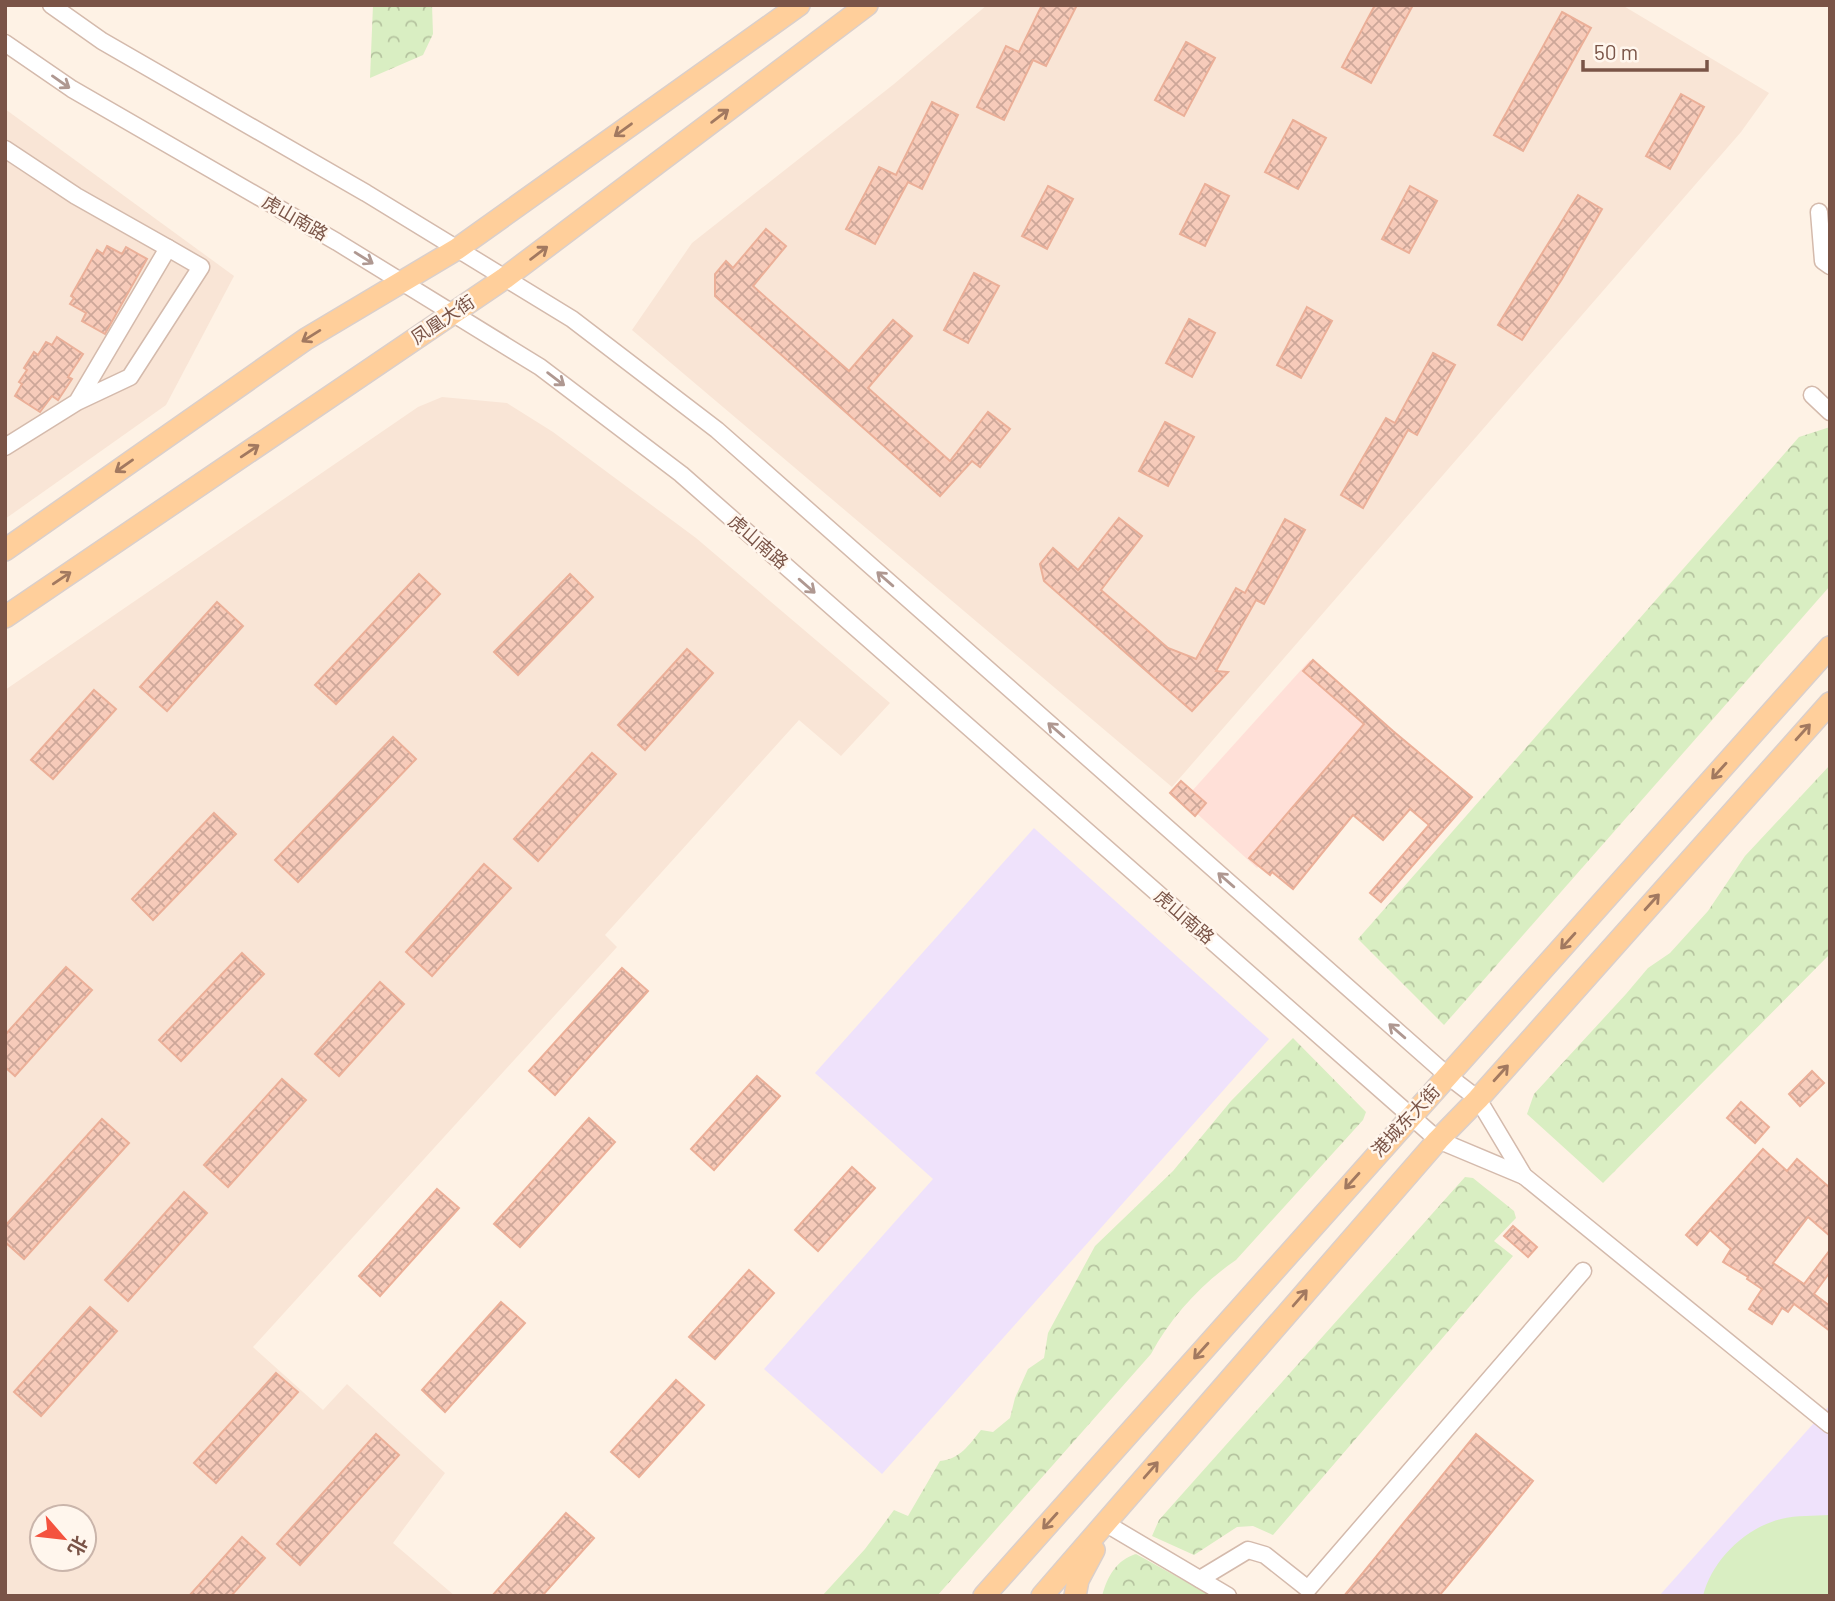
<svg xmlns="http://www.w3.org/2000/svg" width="1835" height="1601" viewBox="0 0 1835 1601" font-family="Barlow,'Noto Sans SC',sans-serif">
	<defs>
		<pattern id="forest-crowns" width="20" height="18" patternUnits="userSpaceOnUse" patternTransform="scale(1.75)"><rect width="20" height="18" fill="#d9eec2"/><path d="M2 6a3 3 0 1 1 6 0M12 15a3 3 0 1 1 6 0" fill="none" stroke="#b5c39f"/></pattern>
		<pattern id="building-cross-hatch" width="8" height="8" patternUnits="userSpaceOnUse" patternTransform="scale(1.75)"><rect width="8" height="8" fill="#f7cbba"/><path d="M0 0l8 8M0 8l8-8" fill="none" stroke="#cda799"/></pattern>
	</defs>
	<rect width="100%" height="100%" fill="#fef2e5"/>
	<g fill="#f9e5d6" fill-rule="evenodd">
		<path d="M987 5H1622L1769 93 1741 132 1172 787 632 330 692 243 894 84Z"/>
		<path d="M5 109 234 276 166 405 5 519Z"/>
		<path d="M442 397 507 403 553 432 696 538 890 703 841 756 799 720 605 935 617 947 253 1347 323 1410 347 1384 445 1473 393 1543 455 1596H5V690L418 407ZM42 1517H84V1559H42Z"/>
	</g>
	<path fill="#ffe0d8" d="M1310 660 1384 727 1257 868 1183 801Z"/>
	<g fill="#efe2fb">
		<path d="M1034 828 1269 1039 882 1474 764 1369 933 1179 815 1073Z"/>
		<path d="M1830 1405V1596H1659Z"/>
	</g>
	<g fill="url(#forest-crowns)">
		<path d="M373 5H432L433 34 423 55 370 78Z"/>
		<path d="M1830 427V586L1444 1025 1358 939 1799 437Z"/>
		<path d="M1830 765V954L1603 1183 1527 1114 1534 1094 1626 994 1648 968 1670 953 1708 911 1745 856Z"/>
		<path d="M1293 1038 1366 1112 1363 1120 1236 1260C1201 1284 1171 1317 1151 1354L937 1596H822L865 1549 894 1510 908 1516 940 1461C960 1459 969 1445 981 1430L993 1432 1010 1418 1015 1398 1028 1369 1044 1358 1048 1333 1095 1246 1173 1171 1231 1101Z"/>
		<path d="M1465 1177 1473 1178 1514 1211 1516 1218 1494 1241 1513 1256 1273 1535 1253 1526 1237 1527 1194 1555 1152 1536 1159 1520Z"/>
		<path d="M1136 1554 1212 1596H1102C1107 1577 1116 1560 1136 1554Z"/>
	</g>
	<path fill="#d9eec2" d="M1830 1515V1596H1703C1712 1560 1745 1528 1781 1519 1797 1515 1814 1516 1830 1515Z"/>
	<g fill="url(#building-cross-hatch)" stroke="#ebaf98" stroke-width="2">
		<path d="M1042 5H1077L1046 66 1033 60 1004 120 977 107 1006 46 1019 52Z"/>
		<path d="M1375 5H1413L1371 83 1342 67Z"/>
		<path d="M1562 12 1591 28 1523 151 1494 135Z"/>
		<path d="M1186 42 1215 58 1184 116 1155 100Z"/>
		<path d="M1681 94 1704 107 1670 169 1646 156Z"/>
		<path d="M932 102 958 115 922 189 908 182 875 244 846 229 879 167 896 175Z"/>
		<path d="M1293 120 1326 138 1298 189 1265 172Z"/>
		<path d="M1205 184 1229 196 1205 246 1180 234Z"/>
		<path d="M1048 186 1073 199 1047 249 1022 236Z"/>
		<path d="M1410 186 1437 201 1409 253 1382 239Z"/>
		<path d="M1578 195 1602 209 1562 279 1522 340 1498 325Z"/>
		<path d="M766 229 786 246 753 286 849 371 893 320 912 336 868 388 950 461 988 412 1010 429 980 467 972 461 940 496 715 296V274L726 261 733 268Z"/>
		<path d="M107 246 122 254 126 247 147 259 105 334 82 321 86 313 70 304 74 298 71 296 97 250 103 254Z"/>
		<path d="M974 273 999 286 968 343 944 330Z"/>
		<path d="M1307 307 1332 321 1301 378 1277 365Z"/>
		<path d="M1189 319 1215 333 1192 377 1166 363Z"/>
		<path d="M57 337 83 354 68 377 72 379 58 400 52 396 40 412 15 396 22 384 19 382 27 370 24 368 34 352 38 355 46 342 52 345Z"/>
		<path d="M1433 353 1455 365 1417 435 1408 430 1363 508 1341 495 1386 418 1395 423Z"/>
		<path d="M1165 422 1194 437 1168 486 1139 471Z"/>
		<path d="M1119 518 1142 536 1101 590 1168 648 1196 659 1236 588 1245 593 1285 519 1305 530 1264 604 1256 600 1216 671 1228 672 1192 711 1044 581 1040 564 1053 548 1078 570Z"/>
		<path d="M419 574 440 594 336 704 315 685Z"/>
		<path d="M570 574 593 597 518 675 494 652Z"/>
		<path d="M217 602 243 626 167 711 140 687Z"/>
		<path d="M687 649 713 673 645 750 618 725Z"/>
		<path d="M1313 660 1393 731 1472 797 1381 902 1370 893 1429 825 1410 809 1383 840 1353 815 1293 889 1272 872 1270 875 1249 858 1364 724 1303 671Z"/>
		<path d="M94 690 116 709 53 779 31 760Z"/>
		<path d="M393 737 416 759 298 882 275 860Z"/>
		<path d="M592 753 616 774 538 861 514 839Z"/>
		<path d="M1181 781 1206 803 1195 816 1170 793Z"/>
		<path d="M214 813 236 834 153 920 132 899Z"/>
		<path d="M484 864 511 888 432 976 406 952Z"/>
		<path d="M242 953 264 974 181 1061 159 1040Z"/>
		<path d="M66 967 92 990 15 1076 5 1067V1035Z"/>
		<path d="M622 968 648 991 555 1095 529 1071Z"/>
		<path d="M380 982 404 1004 339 1076 315 1054Z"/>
		<path d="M1812 1071 1824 1083 1800 1106 1789 1094Z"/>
		<path d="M757 1076 780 1096 714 1170 691 1149Z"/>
		<path d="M282 1079 306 1100 228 1187 204 1165Z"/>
		<path d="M1741 1102 1769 1127 1755 1143 1727 1118Z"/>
		<path d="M589 1118 615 1142 520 1247 494 1224Z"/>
		<path d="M102 1119 129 1143 24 1259 5 1242V1226Z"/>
		<path d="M1763 1149 1787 1171 1797 1159 1830 1188V1236L1808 1217 1773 1263 1804 1284 1830 1250V1272L1814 1294 1830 1306V1331L1794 1304 1788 1312 1782 1308 1772 1324 1749 1309 1762 1289 1747 1279 1748 1277 1723 1262 1731 1249 1710 1230 1697 1245 1686 1235Z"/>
		<path d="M852 1167 875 1188 818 1251 795 1230Z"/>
		<path d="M437 1189 459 1208 380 1296 359 1276Z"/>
		<path d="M184 1192 207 1213 128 1301 105 1280Z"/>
		<path d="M1513 1226 1537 1247 1528 1257 1504 1236Z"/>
		<path d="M749 1270 774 1293 715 1359 689 1337Z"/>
		<path d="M501 1302 525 1323 445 1412 422 1390Z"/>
		<path d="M90 1307 117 1331 41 1416 14 1392Z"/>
		<path d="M276 1373 298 1392 216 1483 194 1463Z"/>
		<path d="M676 1380 704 1405 639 1477 611 1452Z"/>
		<path d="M376 1434 399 1455 300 1565 277 1544Z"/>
		<path d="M1476 1434 1533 1481 1482 1544 1439 1596H1344Z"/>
		<path d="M566 1513 594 1538 542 1596H492Z"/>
		<path d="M242 1537 265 1558 231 1596H189Z"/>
	</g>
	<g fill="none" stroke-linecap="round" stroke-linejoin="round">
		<g stroke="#d4baac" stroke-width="19">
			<g id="minor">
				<path d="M51 5 102 41 366 193 572 319 717 430 1448 1076 1478 1099 1524 1176 1830 1425"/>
				<path d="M5 43 72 89 337 242 540 367 681 474 1438 1140 1524 1176"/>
				<path d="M5 149 76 196 168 248"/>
				<path d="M1819 212 1823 261 1830 266"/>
				<path d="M1812 395 1830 412"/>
				<path d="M5 447 77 402 130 377 201 267 168 248 77 402"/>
				<path d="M1105 1523 1228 1596"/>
				<path d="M1200 1579 1248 1550 1265 1555 1308 1589 1583 1271"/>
			</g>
		</g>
		<g stroke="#dacfcb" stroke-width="24">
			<g id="major">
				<path d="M5 550 306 339 457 249 799 5"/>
				<path d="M5 617 505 278 867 5"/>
				<path d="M984 1596 1830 647"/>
				<path d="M1042 1596 1438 1140 1478 1099 1830 703"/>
				<path d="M1075 1596 1078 1580 1094 1550"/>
			</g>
		</g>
		<use href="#minor" stroke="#fff" stroke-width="16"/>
		<use href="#major" stroke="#ffcf9b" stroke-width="21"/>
	</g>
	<defs><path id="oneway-shaft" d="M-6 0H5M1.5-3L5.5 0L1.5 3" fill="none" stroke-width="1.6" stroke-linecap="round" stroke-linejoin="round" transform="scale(1.75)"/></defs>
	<g stroke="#af9891">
		<use href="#oneway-shaft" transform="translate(61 82) rotate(35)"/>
		<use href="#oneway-shaft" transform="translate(364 258) rotate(32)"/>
		<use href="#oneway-shaft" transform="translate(556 379) rotate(37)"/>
		<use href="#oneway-shaft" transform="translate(885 579) rotate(-139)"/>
		<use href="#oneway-shaft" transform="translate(807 586) rotate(41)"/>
		<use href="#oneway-shaft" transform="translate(1056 730) rotate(-139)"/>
		<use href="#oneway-shaft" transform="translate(1226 880) rotate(-139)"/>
		<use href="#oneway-shaft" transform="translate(1397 1031) rotate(-139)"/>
	</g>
	<g stroke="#a27960">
		<use href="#oneway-shaft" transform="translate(720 116) rotate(-37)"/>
		<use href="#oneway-shaft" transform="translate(623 130) rotate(144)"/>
		<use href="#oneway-shaft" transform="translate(539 253) rotate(-37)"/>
		<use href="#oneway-shaft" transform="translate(311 336) rotate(148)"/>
		<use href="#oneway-shaft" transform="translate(250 451) rotate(-34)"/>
		<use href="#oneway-shaft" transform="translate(124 466) rotate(145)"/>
		<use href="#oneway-shaft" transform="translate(62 578) rotate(-34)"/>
		<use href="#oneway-shaft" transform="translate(1803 732) rotate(-48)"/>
		<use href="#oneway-shaft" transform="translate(1719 771) rotate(132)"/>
		<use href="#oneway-shaft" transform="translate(1652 902) rotate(-48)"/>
		<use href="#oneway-shaft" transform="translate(1568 941) rotate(132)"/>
		<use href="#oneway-shaft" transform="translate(1501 1073) rotate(-48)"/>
		<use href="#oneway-shaft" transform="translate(1352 1181) rotate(132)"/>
		<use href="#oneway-shaft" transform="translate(1300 1298) rotate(-49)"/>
		<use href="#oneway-shaft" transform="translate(1201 1351) rotate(132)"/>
		<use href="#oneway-shaft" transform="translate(1151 1470) rotate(-49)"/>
		<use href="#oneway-shaft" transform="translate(1050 1521) rotate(132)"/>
	</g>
	<g text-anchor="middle" stroke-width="5" stroke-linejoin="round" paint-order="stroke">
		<g font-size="18" fill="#7a5447" stroke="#fff6ed">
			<text transform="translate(295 218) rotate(30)" y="6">虎山南路</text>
			<text transform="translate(443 320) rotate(-34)" y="6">凤凰大街</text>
			<text transform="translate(758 542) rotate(41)" y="6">虎山南路</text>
			<text transform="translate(1184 917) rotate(41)" y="6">虎山南路</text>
			<text transform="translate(1406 1121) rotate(-47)" y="6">港城东大街</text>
		</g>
	</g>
	<rect width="1835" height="1601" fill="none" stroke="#7a5447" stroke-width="14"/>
	<g transform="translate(63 1538) rotate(118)"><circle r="33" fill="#fff6ed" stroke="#cab5ab" stroke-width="2"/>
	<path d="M0-5L12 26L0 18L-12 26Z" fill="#f4523e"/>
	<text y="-10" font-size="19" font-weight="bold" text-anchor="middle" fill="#7a5447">北</text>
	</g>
	<path d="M1583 60v10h124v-10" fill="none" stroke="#7a5447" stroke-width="3.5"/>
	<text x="1594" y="60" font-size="21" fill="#7a5447" stroke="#fff6ed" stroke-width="5" paint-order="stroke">50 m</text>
</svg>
